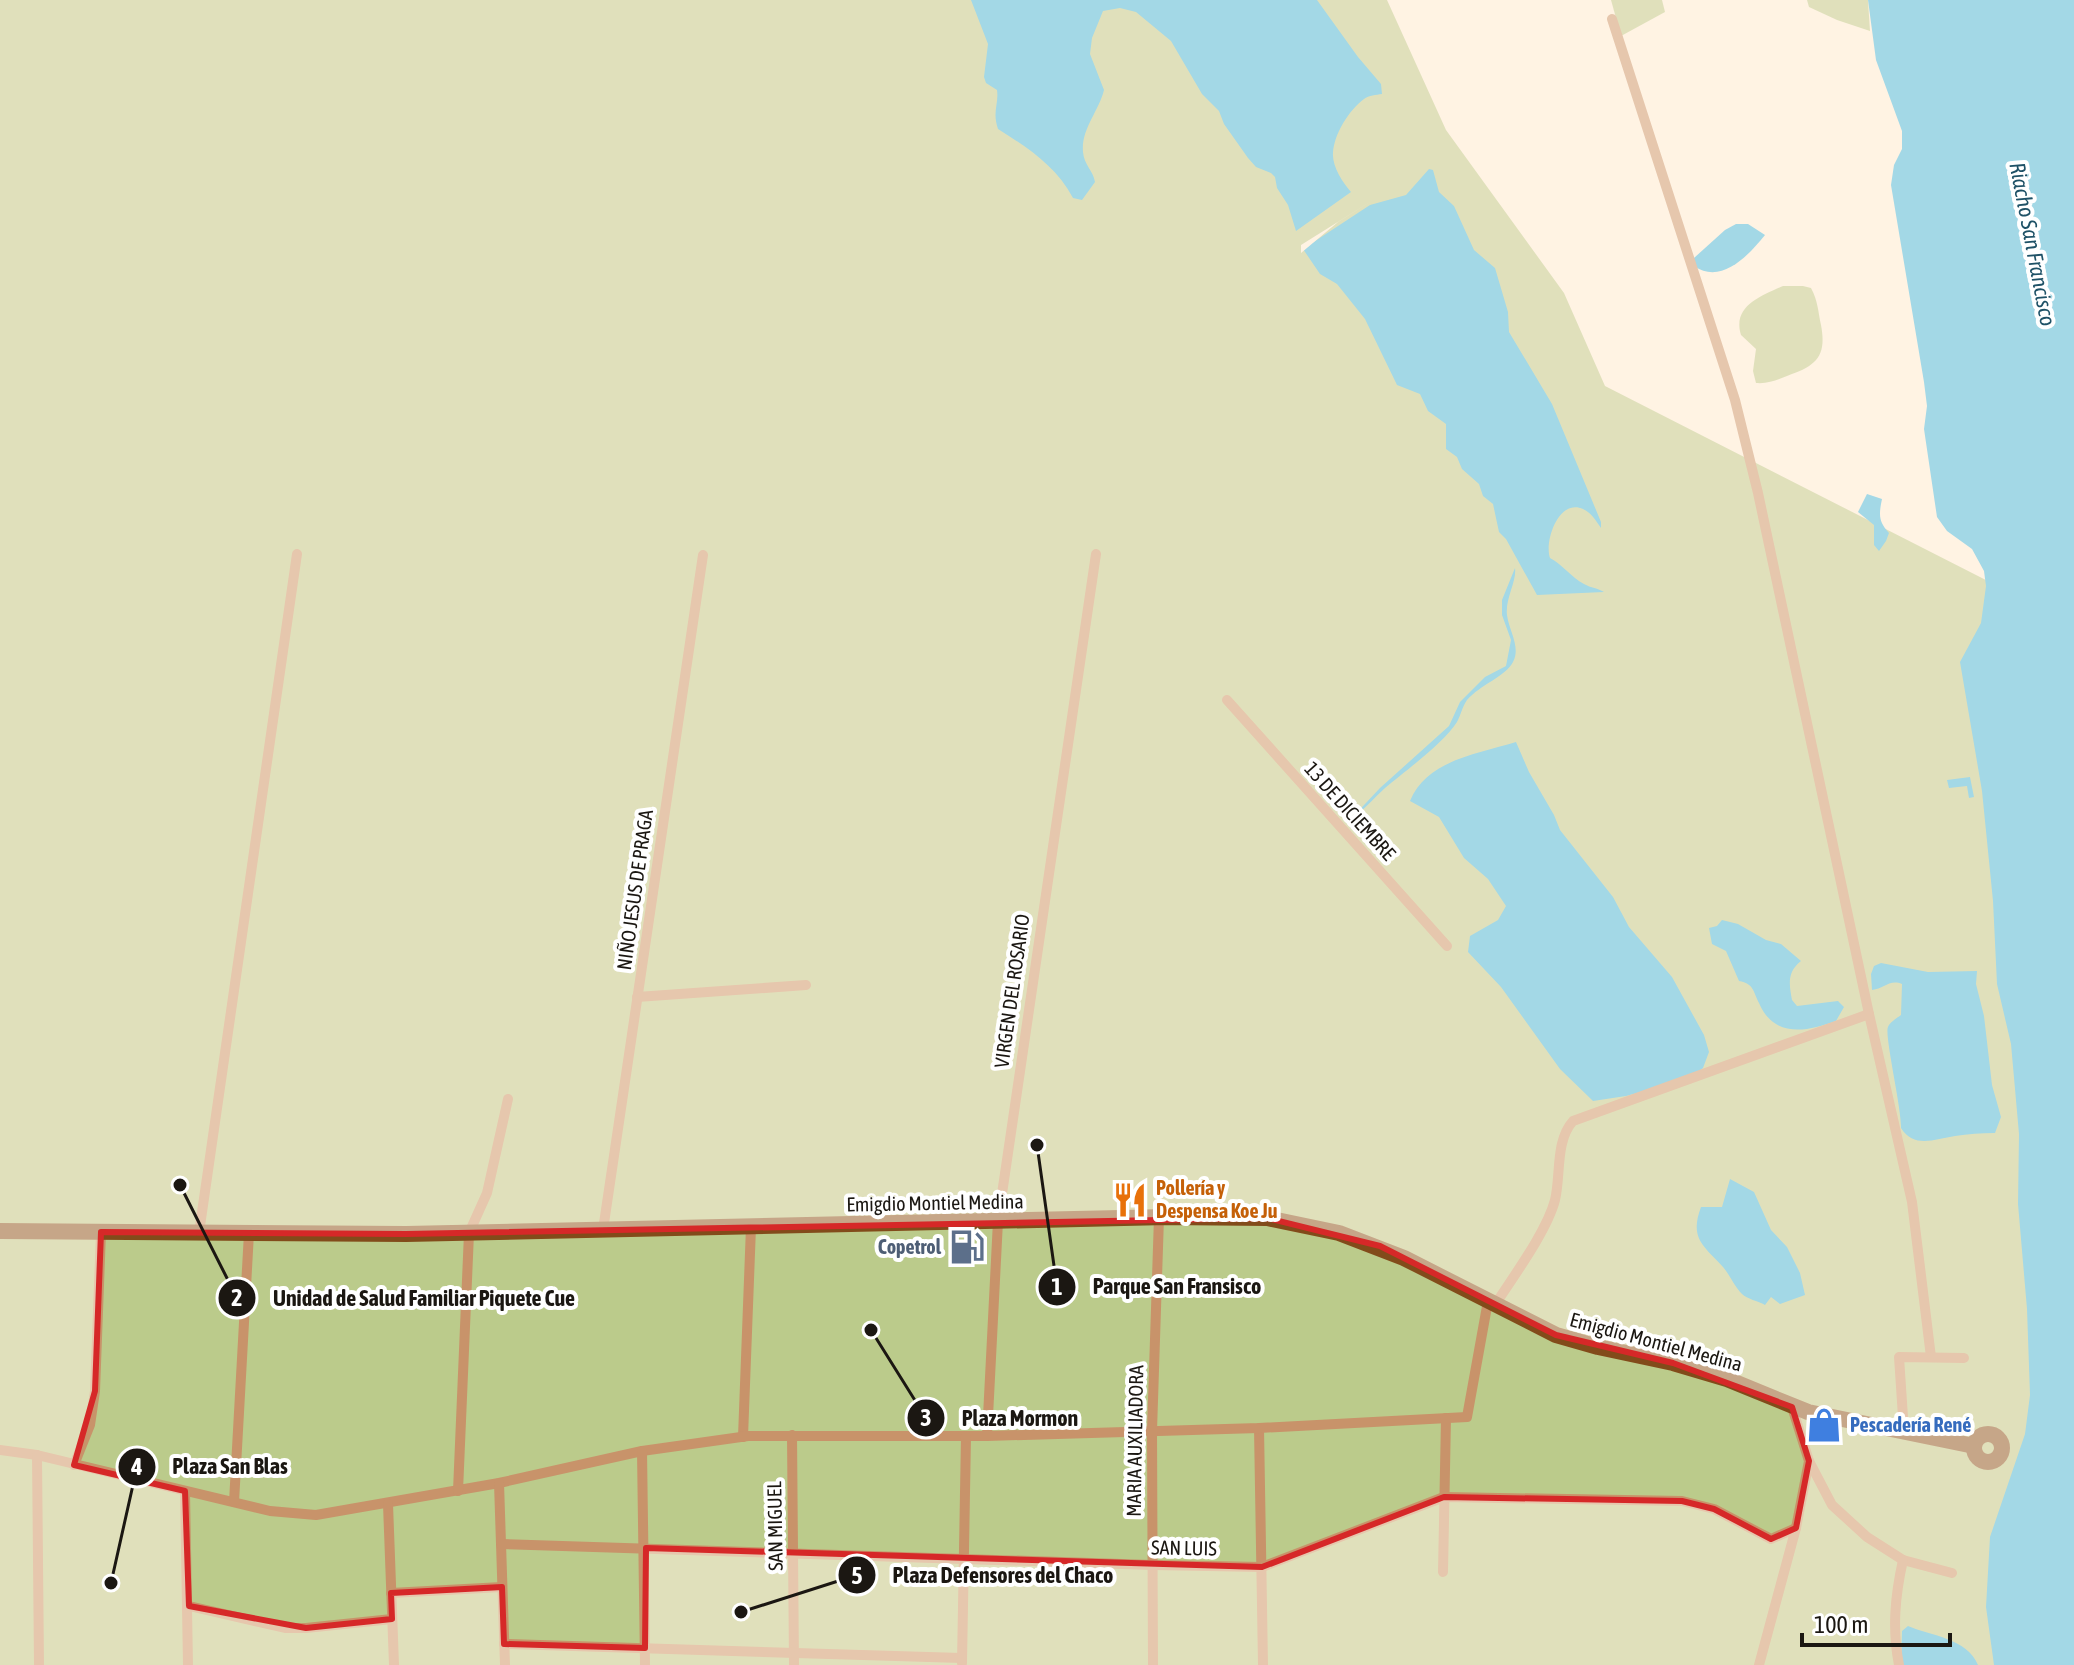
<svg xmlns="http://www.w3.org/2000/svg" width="2074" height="1665" viewBox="0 0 2074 1665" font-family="'Asap Condensed',sans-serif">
	<rect width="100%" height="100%" fill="#fff3e3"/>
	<g fill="#bbcb8b">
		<path d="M0 0H1387L1446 130 1564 293 1605 386 2074 625V1665H0Z"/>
		<path d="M1611 0H1662L1665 12 1621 36Z"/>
		<path d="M1807 0H1868L1870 31 1837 20 1809 7Z"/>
		<path d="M1783 286H1803L1811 288C1818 301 1818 311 1821 325 1827 357 1816 366 1787 376 1777 380 1768 384 1756 383L1753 371 1756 349 1741 335C1732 306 1761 296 1783 286Z"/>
	</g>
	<g fill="#33b8e9">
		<path d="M971 0H1317L1358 57 1381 84 1382 94C1376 95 1369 95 1364 99 1349 110 1334 134 1333 153 1332 166 1342 182 1351 192L1296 231 1288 205 1277 188 1275 177 1271 173 1256 167 1248 158 1224 124 1219 111 1202 94 1171 41 1136 12 1120 8 1103 11 1092 38 1090 54 1104 90C1099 111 1081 129 1083 152 1084 165 1093 170 1095 182L1082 200 1073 198C1056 166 1028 148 998 129 992 111 999 104 997 90L986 83 984 77 988 44Z"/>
		<path d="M1868 0H2074V1665H1994L1986 1607 1990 1537 2025 1434 2030 1395 2027 1309 2018 1204 2019 1134 2011 1044 1997 984 1993 901 1982 791 1960 662 1981 623 1986 586 1984 571 1972 549 1947 531 1937 517 1924 429 1927 406 1924 382 1891 185 1894 165 1902 149V131L1876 60Z"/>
		<path d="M1429 169 1433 170 1439 192 1454 206 1474 250 1495 268 1508 312 1509 332 1552 404 1601 522V528C1596 521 1592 513 1583 509 1559 498 1544 541 1550 558 1563 565 1571 577 1584 584 1591 588 1598 588 1604 592L1537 595 1506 539 1499 532 1493 504 1483 496 1479 484 1462 469 1457 457 1446 449V424L1428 411 1420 394 1397 385 1365 319 1337 284 1320 274 1303 249 1370 205 1406 195Z"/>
		<path d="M1736 224H1748L1765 235C1748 256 1721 285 1694 266V258L1725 230Z"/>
		<path d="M1867 494 1882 499C1879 514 1878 521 1889 533L1886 541 1879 551 1874 545V525L1858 512Z"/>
		<path d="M1515 568C1517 581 1505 599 1507 615 1509 631 1521 647 1513 662 1506 676 1480 685 1467 700 1462 707 1461 715 1457 722 1443 744 1405 771 1385 788 1373 799 1362 812 1349 821L1380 788 1449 726 1460 702 1485 677 1506 666 1511 640 1502 615V600Z"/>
		<path d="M1516 742 1529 772 1554 815 1560 830 1613 897 1629 927 1672 977 1704 1035 1709 1052 1703 1068 1690 1079 1626 1096 1593 1101 1560 1069 1501 987 1468 952 1470 936 1498 920 1506 906 1488 879 1464 858 1439 817 1410 801C1427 760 1477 754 1516 742Z"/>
		<path d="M1970 777 1974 797 1969 798 1967 786 1949 788 1947 780Z"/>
		<path d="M1722 920 1738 924 1766 940 1781 944 1801 961C1787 972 1789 984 1792 1000L1797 1006 1838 1001 1844 1007 1836 1021C1806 1032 1774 1038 1759 1003 1753 991 1754 984 1739 981L1726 951 1712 944 1709 928 1717 926Z"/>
		<path d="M1881 963 1928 972 1977 971 1976 984 1984 1016 1992 1085 2001 1117 1995 1133C1981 1133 1968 1134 1955 1136 1935 1139 1914 1149 1901 1128 1902 1110 1884 1034 1888 1027 1890 1022 1897 1018 1901 1015L1902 984C1889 979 1884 989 1872 990L1871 974 1874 966Z"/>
		<path d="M1730 1179 1754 1192 1771 1230 1787 1247 1800 1273 1805 1295 1780 1304 1771 1297 1765 1305C1758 1301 1747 1299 1742 1294 1734 1286 1730 1275 1723 1267 1704 1246 1689 1239 1701 1207H1722Z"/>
		<path d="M1908 1626C1931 1636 1967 1638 1978 1665H1901L1902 1631Z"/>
	</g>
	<path fill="#fff3e3" d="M1373 200 1338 222 1301 253V245Z"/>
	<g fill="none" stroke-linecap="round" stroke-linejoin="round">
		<g stroke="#c8936a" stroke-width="10">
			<path d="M1612 19 1735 400 1758 493 1869 1014 1912 1202 1931 1357"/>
			<path d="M1227 700 1447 946"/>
			<path d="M637 997 806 985"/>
			<path d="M603 1230 703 555"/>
			<path d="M199 1233 297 554"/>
			<path d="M1495 1305C1513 1277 1547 1231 1555 1200 1561 1176 1555 1141 1573 1121L1869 1014"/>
			<path d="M1259 1428 1263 1665"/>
			<path d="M1904 1432 1899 1357 1964 1358"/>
			<path d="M792 1435 794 1665"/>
			<path d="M987 1436 998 1221 1096 554"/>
			<path d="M743 1437 751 1227"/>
			<path d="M0 1450 37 1455 270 1511 316 1515 499 1483 642 1451 748 1436H987L1259 1428 1467 1417 1488 1301"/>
			<path d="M642 1451 645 1665"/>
			<path d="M37 1455 39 1665"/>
			<path d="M1809 1461 1832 1505 1867 1537 1903 1560 1952 1573"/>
			<path d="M74 1465 90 1425 95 1391 101 1232"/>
			<path d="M499 1483 505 1665"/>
			<path d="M185 1491 188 1665"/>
			<path d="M458 1491 469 1233 487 1193 508 1099"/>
			<path d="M234 1502 249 1233"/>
			<path d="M388 1504 394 1665"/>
			<path d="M501 1544 1152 1565 1262 1567 1444 1497 1682 1501 1714 1509 1771 1539 1796 1528"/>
			<path d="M1443 1572 1446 1418"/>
			<path d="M391 1593 502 1587"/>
			<path d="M189 1606 285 1628H306L392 1619"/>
			<path d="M504 1644 962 1658"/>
			<path d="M962 1663 966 1436"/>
			<path d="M1153 1665 1152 1431 1159 1217"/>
			<path d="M1759 1665 1796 1528 1809 1461 1792 1407"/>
			<path d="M1899 1665C1892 1629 1895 1596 1903 1560"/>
		</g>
		<g stroke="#824b1a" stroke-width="16">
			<path d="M0 1231 406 1234 1167 1217 1267 1218 1339 1233 1404 1258 1556 1335 1598 1347 1673 1363 1727 1379 1808 1412 1974 1446"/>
			<circle cx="1988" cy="1448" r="14"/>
		</g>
	</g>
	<path d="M0 0H2074V1665H0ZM1267 1218 1380 1246 1556 1335 1673 1363 1792 1407 1809 1461 1796 1528 1771 1539 1714 1509 1682 1501 1444 1497 1262 1567 646 1548 645 1648 504 1644 502 1587 391 1593 392 1619 306 1628 189 1606 185 1491 74 1465 95 1391 101 1232 406 1234Z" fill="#fff3e3" fill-opacity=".55" fill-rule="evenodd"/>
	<path fill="none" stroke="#d62828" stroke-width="6" stroke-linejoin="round" d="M1267 1218 1380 1246 1556 1335 1673 1363 1792 1407 1809 1461 1796 1528 1771 1539 1714 1509 1682 1501 1444 1497 1262 1567 646 1548 645 1648 504 1644 502 1587 391 1593 392 1619 306 1628 189 1606 185 1491 74 1465 95 1391 101 1232 406 1234Z"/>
	<defs>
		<g id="restaurant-bare" transform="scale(2.76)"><path d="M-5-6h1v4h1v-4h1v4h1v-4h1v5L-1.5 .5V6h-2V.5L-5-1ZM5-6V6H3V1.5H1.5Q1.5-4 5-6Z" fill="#e8710a" stroke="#fff" stroke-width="2.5" paint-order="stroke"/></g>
		<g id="fuel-bare" transform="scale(2.76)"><path d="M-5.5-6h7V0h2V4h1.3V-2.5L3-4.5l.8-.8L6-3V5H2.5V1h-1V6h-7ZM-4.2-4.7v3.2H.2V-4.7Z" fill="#5c6f8a" stroke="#fff" stroke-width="2.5" paint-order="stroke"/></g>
		<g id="shop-bare" transform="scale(2.76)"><path d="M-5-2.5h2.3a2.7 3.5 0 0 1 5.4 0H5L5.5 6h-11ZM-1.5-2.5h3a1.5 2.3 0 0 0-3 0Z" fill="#3f7fe0" stroke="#fff" stroke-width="2.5" paint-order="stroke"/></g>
	</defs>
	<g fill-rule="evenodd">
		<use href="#restaurant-bare" x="1130" y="1200"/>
		<use href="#fuel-bare" x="967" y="1247"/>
		<use href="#shop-bare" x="1824" y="1425"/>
	</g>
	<g text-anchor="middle" stroke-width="8" stroke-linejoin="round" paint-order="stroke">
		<g font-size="20" fill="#1b1712" stroke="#fff">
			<text transform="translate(1350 811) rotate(48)" y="7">13 DE DICIEMBRE</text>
			<text transform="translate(635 890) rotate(-82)" y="7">NIÑO JESUS DE PRAGA</text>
			<text transform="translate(1012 991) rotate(-82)" y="7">VIRGEN DEL ROSARIO</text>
			<text transform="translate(935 1203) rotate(-1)" y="7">Emigdio Montiel Medina</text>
			<text transform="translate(1656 1342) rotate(15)" y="7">Emigdio Montiel Medina</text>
			<text transform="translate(1135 1441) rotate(-89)" y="7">MARIA AUXILIADORA</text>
			<text transform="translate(775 1526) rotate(-91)" y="7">SAN MIGUEL</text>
			<text transform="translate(1184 1548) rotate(1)" y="7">SAN LUIS</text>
		</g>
		<g font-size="20" font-weight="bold" fill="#c56008" stroke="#fff" text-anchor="start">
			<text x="1156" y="1195">Pollería y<tspan x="1156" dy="23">Despensa Koe Ju</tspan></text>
		</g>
		<g font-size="20" font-weight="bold" fill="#4e5e75" stroke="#fff" text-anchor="end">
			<text x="941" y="1254">Copetrol</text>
		</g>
		<g font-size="20" font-weight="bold" fill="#366cbe" stroke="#fff" text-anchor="start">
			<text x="1850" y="1432">Pescadería René</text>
		</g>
		<g font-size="22" font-style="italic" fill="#1e5166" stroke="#fff">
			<text transform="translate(2033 244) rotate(79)" y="8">Riacho San Francisco</text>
		</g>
	</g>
	<path fill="none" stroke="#1b1712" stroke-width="3" d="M1037 1145L1057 1287M180 1185L237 1298M871 1330L926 1418M111 1583L137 1467M741 1612L857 1575"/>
	<g fill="#1b1712" stroke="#fff" stroke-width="3">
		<circle cx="1037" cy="1145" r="8"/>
		<circle cx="180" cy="1185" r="8"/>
		<circle cx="871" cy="1330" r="8"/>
		<circle cx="111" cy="1583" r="8"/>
		<circle cx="741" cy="1612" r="8"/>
		<circle cx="1057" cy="1287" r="20"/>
		<circle cx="237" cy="1298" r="20"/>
		<circle cx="926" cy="1418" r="20"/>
		<circle cx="137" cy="1467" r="20"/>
		<circle cx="857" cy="1575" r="20"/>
	</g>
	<g font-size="24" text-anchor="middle" font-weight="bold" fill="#fff">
		<text x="1057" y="1295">1</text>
		<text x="237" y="1306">2</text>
		<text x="926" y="1426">3</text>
		<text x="137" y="1475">4</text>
		<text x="857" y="1584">5</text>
	</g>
	<g font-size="22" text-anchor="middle" font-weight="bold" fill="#1b1712" stroke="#fff" stroke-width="8" stroke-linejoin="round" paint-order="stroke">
		<text x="1177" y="1294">Parque San Fransisco</text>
		<text x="424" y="1306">Unidad de Salud Familiar Piquete Cue</text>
		<text x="1020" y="1426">Plaza Mormon</text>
		<text x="230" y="1474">Plaza San Blas</text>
		<text x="1003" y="1583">Plaza Defensores del Chaco</text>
	</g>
	<path d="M1802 1633v12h148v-12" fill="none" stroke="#1b1712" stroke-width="4"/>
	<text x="1814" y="1633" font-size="24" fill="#1b1712" stroke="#ffffff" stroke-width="6" paint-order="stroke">100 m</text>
</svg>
